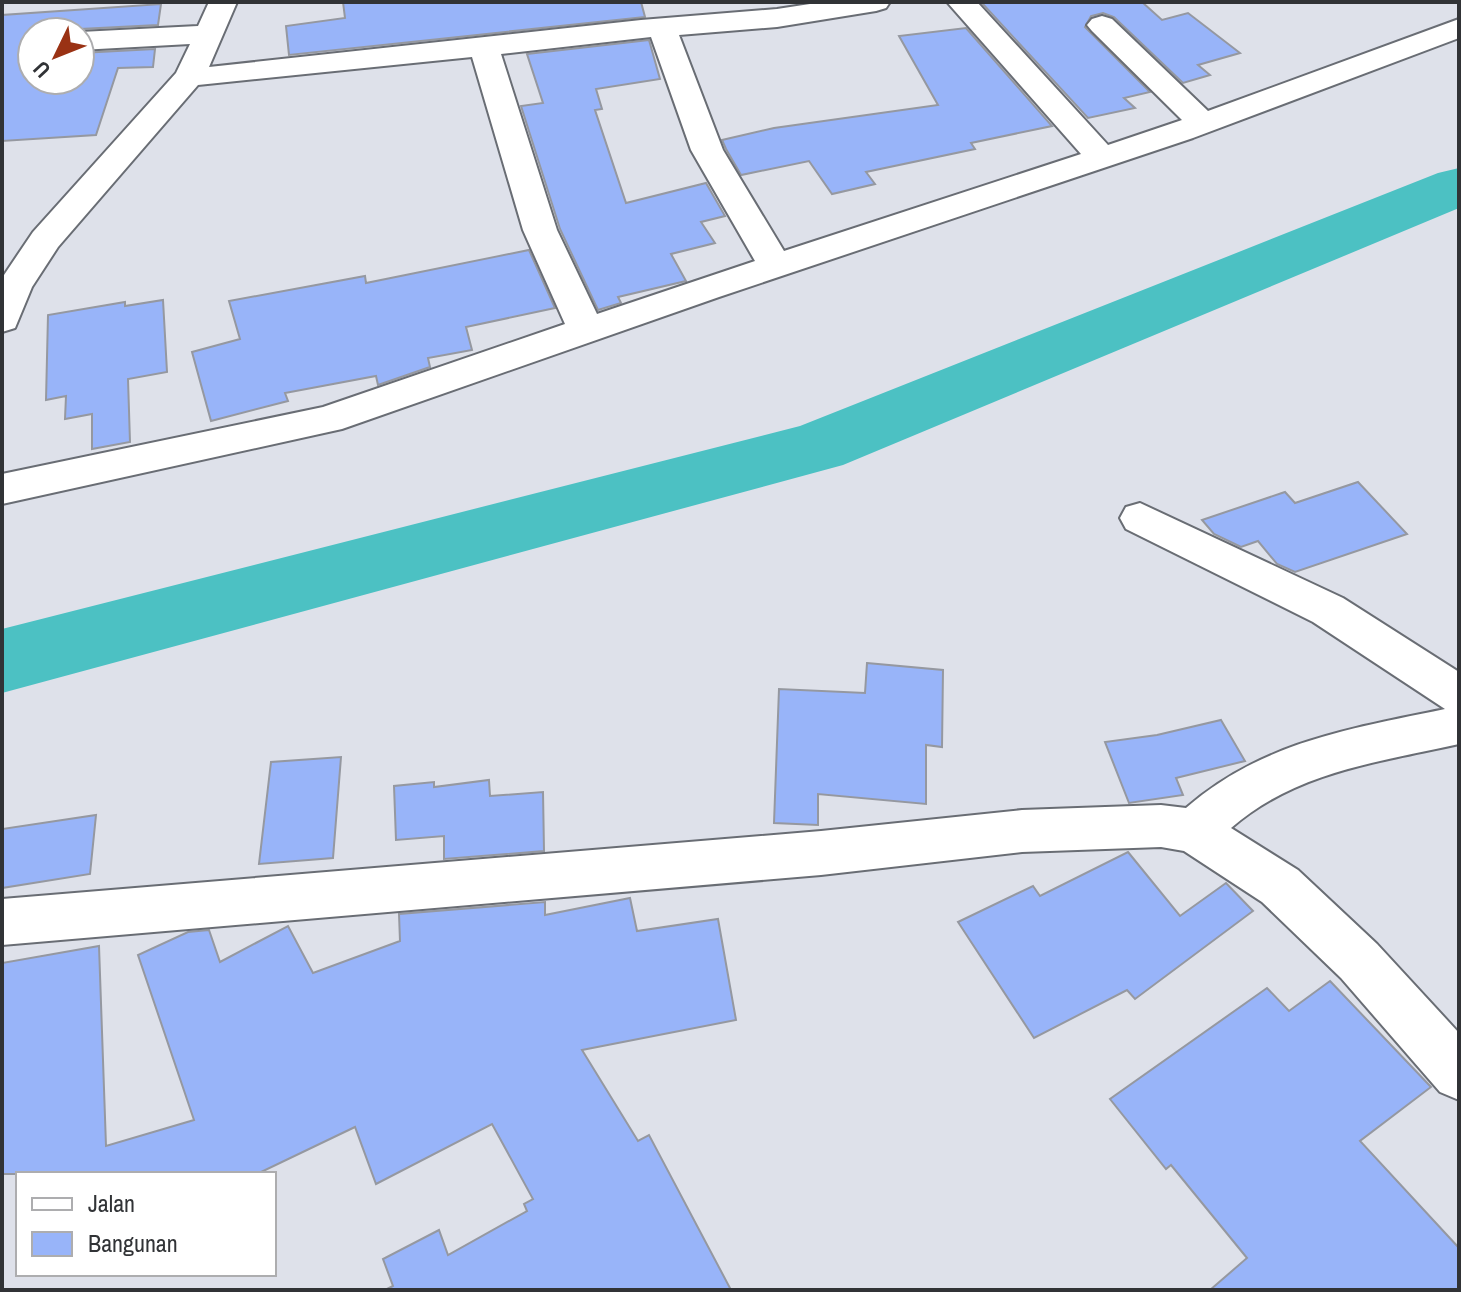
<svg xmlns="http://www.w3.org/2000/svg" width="1461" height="1292" viewBox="0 0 1461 1292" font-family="'Archivo Narrow',sans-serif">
	<rect width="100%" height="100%" fill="#dee1ea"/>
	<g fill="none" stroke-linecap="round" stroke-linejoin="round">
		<path fill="#4cc1c3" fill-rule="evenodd" d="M1459 168V208L843 465 2 693V629L800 426 1438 173Z"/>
	</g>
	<g fill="#98b4f9" stroke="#9598a0" stroke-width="2">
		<path d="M343 2H641L645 17 289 55 286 26 345 18Z"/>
		<path d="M981 2H1142L1162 20 1188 13 1240 53 1198 65 1210 75 1183 83 1114 17 1103 13 1091 16 1085 27 1150 92 1124 98 1135 108 1088 118Z"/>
		<path d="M161 4 158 25 80 29 77 32H32V80H80V53L155 49 153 67 118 68 96 135 2 141V15Z"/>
		<path d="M966 28 1052 126 971 143 975 149 866 172 875 184 832 194 809 161 741 175 726 149 722 140 774 128 938 105 899 36Z"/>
		<path d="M649 40 660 79 596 89 602 109 595 110 626 203 706 183 725 216 701 222 715 243 671 254 686 281 618 297 621 303 598 310 560 229 521 106 543 103 527 54Z"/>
		<path d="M529 250 555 308 466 327 472 350 428 358 430 367 378 385 376 376 285 393 288 401 211 421 192 352 240 339 229 301 365 276 366 283Z"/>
		<path d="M163 300 167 372 128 379 130 442 92 449V414L65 419 66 396 46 400 48 315 125 302V306Z"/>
		<path d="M1358 482 1407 534 1295 572 1277 564 1258 541 1241 547 1214 534 1202 520 1285 492 1295 503Z"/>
		<path d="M867 663 943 670 942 747 926 745V804L818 794V825L774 823 779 689 865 693Z"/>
		<path d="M1221 720 1245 761 1176 778 1183 795 1129 803 1105 742 1157 735Z"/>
		<path d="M341 757 333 858 259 864 271 762Z"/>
		<path d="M489 780 490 796 543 792 544 851 444 859V836L396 840 394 786 434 782V787Z"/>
		<path d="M96 815 90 874 2 888V829Z"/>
		<path d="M1128 852 1180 916 1226 883 1253 911 1135 999 1127 990 1034 1038 958 922 1033 886 1040 896Z"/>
		<path d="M630 898 637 931 718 919 736 1020 582 1050 638 1141 649 1135 731 1290H385L393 1286 383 1259 439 1230 448 1255 527 1211 524 1204 533 1199 492 1124 376 1184 355 1127 257 1174H2V963L99 946 106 1146 194 1120 138 955 188 932 209 930 220 962 288 926 313 973 400 941 399 914 545 902V915Z"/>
		<path d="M1330 981 1431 1087 1360 1141 1459 1248V1290H1210L1247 1258 1171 1165 1166 1169 1110 1099 1267 988 1289 1011Z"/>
	</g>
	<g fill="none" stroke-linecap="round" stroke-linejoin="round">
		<g stroke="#696d74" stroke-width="4">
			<g id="minor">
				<path d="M209 2H237L209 67 641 20 777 9 823 2H890L886 8 876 11 777 27 679 35 723 150 784 251 1081 154 947 2H977L1108 145 1182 120 1092 31 1087 25 1092 19 1102 16 1112 19 1208 111 1459 19V38L1193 138 719 297 342 429 2 504V474L323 407 565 324 523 230 472 57 198 85 58 247 32 287 15 328 2 332V278L33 232 176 73 190 44 80 50V32L198 26ZM651 37 691 150 755 261 597 314 557 230 501 54Z"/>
				<path d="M1140 503 1343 598 1459 672V744C1378 762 1295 772 1231 828L1298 870 1377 944 1459 1033V1100L1440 1092 1341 978 1262 902 1184 851 1161 847 1022 852 821 875 2 945V899L821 831 1022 810 1161 805 1186 808C1262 742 1349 729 1445 709L1313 622 1126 529 1120 518 1126 507Z"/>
			</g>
		</g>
		<use href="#minor" fill="#fff" fill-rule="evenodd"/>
	</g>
	<rect width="1461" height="1292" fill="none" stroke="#313336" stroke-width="8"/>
	<rect x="16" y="1172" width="260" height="104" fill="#ffffff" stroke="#adadaf" stroke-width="2"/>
	<rect x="32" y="1198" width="40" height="12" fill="#ffffff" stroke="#adadaf" stroke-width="2"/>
	<text x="88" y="1212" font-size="24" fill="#313336">Jalan</text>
	<rect x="32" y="1232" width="40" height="24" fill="#98b4f9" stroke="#adadaf" stroke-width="2"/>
	<text x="88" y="1252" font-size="24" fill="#313336">Bangunan</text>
	<g transform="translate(56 56) rotate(227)"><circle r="38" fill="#ffffff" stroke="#adadaf" stroke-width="2"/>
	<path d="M0-6L14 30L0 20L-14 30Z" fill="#9a3214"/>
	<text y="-12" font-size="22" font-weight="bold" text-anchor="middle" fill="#313336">U</text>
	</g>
</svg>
